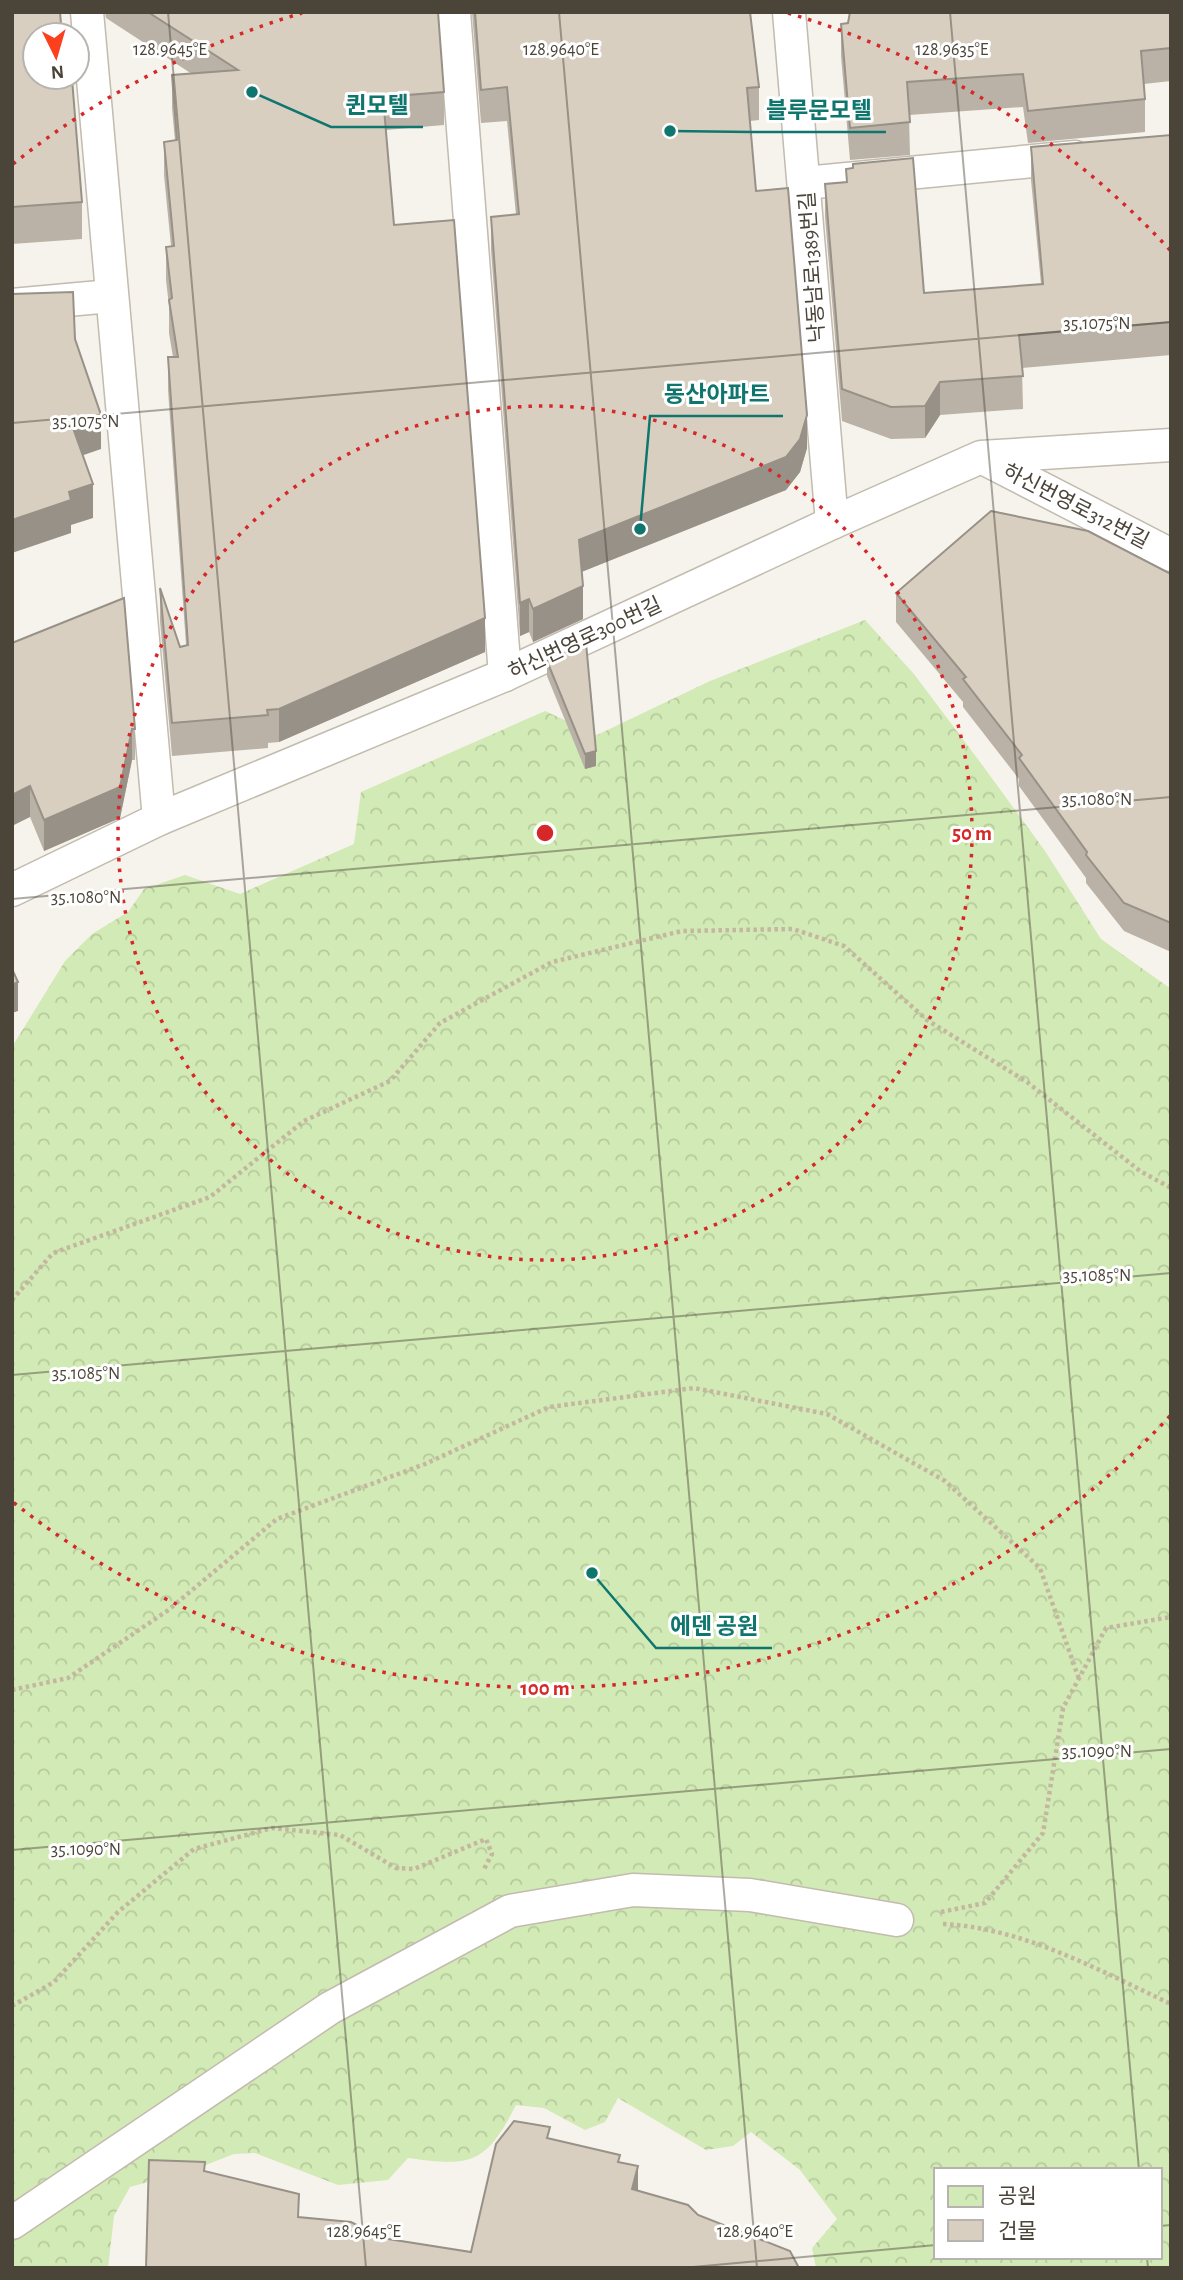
<svg xmlns="http://www.w3.org/2000/svg" width="1183" height="2280" viewBox="0 0 1183 2280" font-family="'Alegreya Sans','Noto Sans KR',sans-serif">
	<defs>
		<pattern id="park-crowns" width="20" height="18" patternUnits="userSpaceOnUse" patternTransform="scale(1.75)"><rect width="20" height="18" fill="#d2eab5"/><path d="M2 6a3 3 0 1 1 6 0M12 15a3 3 0 1 1 6 0" fill="none" stroke="#b6ca9c"/></pattern>
	</defs>
	<rect width="100%" height="100%" fill="#f6f3ec"/>
	<path fill="url(#park-crowns)" fill-rule="evenodd" d="M865 620 914 674 980 762 1045 851 1101 939 1171 989V2268H816L812 2248 837 2219 800 2170 751 2132 733 2146 706 2150 618 2098 605 2122 585 2130 544 2108 516 2105C486 2164 471 2167 408 2158L388 2180 338 2185 255 2153 234 2154 198 2168 130 2187 114 2216 108 2268H12V1047L65 961 92 934 128 912 144 889 185 875 240 894 354 844 361 792 545 711 597 735 710 681ZM936 2170H1160V2257H936Z"/>
	<g fill="none" stroke-linecap="round" stroke-linejoin="round">
		<g stroke="#c2bbae" stroke-width="35">
			<g id="lane">
				<path d="M87 12 159 819"/>
				<path d="M454 12 505 675"/>
				<path d="M789 12 832 523"/>
				<path d="M805 183 1075 157"/>
				<path d="M12 305 111 296"/>
				<path d="M983 458 1171 555"/>
				<path d="M12 890 159 819 505 675 832 523 981 457 1171 445"/>
				<path d="M12 2223 330 2008 510 1911 633 1890 750 1895 897 1920"/>
			</g>
		</g>
		<g stroke="#c4b79f" stroke-width="4.5" stroke-dasharray="3.5 3.5" stroke-linecap="butt">
			<path d="M12 1300 53 1253 210 1197 304 1121 390 1081 440 1023 552 962 682 931 793 929 844 946 927 1020 1027 1082 1140 1171 1171 1188"/>
			<path d="M12 1690 68 1678 167 1611 277 1519 425 1464 549 1407 694 1388 827 1414 945 1481 1040 1568 1079 1679"/>
			<path d="M941 1912 985 1903 1043 1833 1063 1708 1106 1628 1171 1617"/>
			<path d="M943 1924C1024 1928 1098 1970 1171 2004"/>
			<path d="M12 2006 54 1982 118 1912 194 1849 272 1828 340 1835 396 1868 414 1869 486 1839 492 1854 483 1871"/>
		</g>
		<use href="#lane" stroke="#fff" stroke-width="32"/>
	</g>
	<g fill="#bab2a6">
		<path d="M12 12 35 35 82 202V239L12 244Z"/>
		<path d="M105 12H438L444 92V125L386 130 394 225 485 652 279 742 268 743V748L172 756 160 621V588L180 647 186 645 168 390V357H173L169 333V306L166 280V247L171 246 164 175V142L175 141 172 108V75L192 74 106 18Z"/>
		<path d="M472 12H750L759 87V120L750 121 756 191 807 448 800 472 786 490 581 572 583 619 533 642 529 632 520 636 491 250V217L516 215 507 121 481 123Z"/>
		<path d="M1171 12V81L1144 84 1145 99V132L1028 143 1023 107 909 115 910 155 850 160 841 56V24Z"/>
		<path d="M1171 135V355L1022 368 1023 409 940 415 925 438 891 439 842 421 825 217V184L846 182V169L924 293 1041 284 1031 180V147Z"/>
		<path d="M1171 574V952L1124 931 1086 883V878L1019 786V779L963 707V702L896 622V593Z"/>
		<path d="M12 643 135 729V760H132L120 818 44 851 30 817Z"/>
		<path d="M547 661 596 766 585 769 547 676Z"/>
	</g>
	<g fill="#979187">
		<path d="M940 382V415L925 438V406Z"/>
		<path d="M101 415V449L72 459V425Z"/>
		<path d="M807 415V448L800 472 786 490 579 573V540Z"/>
		<path d="M93 484V518L71 525V533L12 553V520L69 492Z"/>
		<path d="M583 586V619L533 642V609Z"/>
		<path d="M529 599V632L520 636V603Z"/>
		<path d="M485 618V652L279 742V709Z"/>
		<path d="M132 729V760L120 818 44 851V820Z"/>
		<path d="M596 751V766L585 769V754Z"/>
		<path d="M30 786V817L12 826V795Z"/>
		<path d="M18 982V1011L12 1013V985Z"/>
		<path d="M638 2166V2194L632 2189Z"/>
	</g>
	<g fill="#d8cfc1" stroke="#979187" stroke-width="2">
		<path d="M12 12H60L62 35H35V77H65V80L72 79 82 202 12 207Z"/>
		<path d="M148 12H438L444 92 383 97 394 225 454 220 485 618 279 709 267 710 268 715 172 723 160 588 180 647 188 645 168 357H178L169 300 172 298 166 247 174 246 164 142 177 140 172 75 238 70Z"/>
		<path d="M475 12H750L759 87 747 88 756 191 788 188 807 415 800 439 786 457 579 540 583 586 533 609 529 599 520 603 491 217 519 214 507 87 481 90Z"/>
		<path d="M850 12H1171V48L1141 51 1145 99 1028 111 1023 74 907 82 910 122 850 128 841 24 848 23Z"/>
		<path d="M1171 135V322L1019 335 1023 376 940 382 925 406 891 407 842 389 825 184 847 182 846 169 853 168V164L913 158 924 293 1043 284 1031 147Z"/>
		<path d="M73 292 75 339 101 415 72 425 93 484 69 492 71 500 12 520V294Z"/>
		<path d="M991 511 1088 531 1171 574V923L1124 903 1086 855 1087 852 1019 758 1022 755 963 679 966 677 896 593Z"/>
		<path d="M124 598 135 729H132L120 787 44 820 30 786 12 795V643Z"/>
		<path d="M586 643 596 751 585 754 547 661Z"/>
		<path d="M12 969 18 982 12 985Z"/>
		<path d="M514 2121 550 2127 547 2138 620 2155 618 2162 638 2166 632 2189 688 2205 698 2215 790 2251 799 2268H146L149 2160 205 2162 204 2171 299 2194 298 2217 351 2222 382 2238 471 2252 496 2144Z"/>
	</g>
	<path fill="none" stroke="#4b4439" stroke-width="2" stroke-opacity="0.45" d="M168 12 366 2268M559 12 757 2268M950 12 1139 2170M12 423 1171 322M12 899 1171 797M12 1375 1171 1273M12 1850 1171 1749M1160 2226 1171 2225M1147 2257 1148 2268M682 2268 936 2245"/>
	<g fill="none" stroke="#d62828" stroke-width="3.5" stroke-dasharray="3.5 7">
		<circle cx="545" cy="833" r="427"/>
		<path d="M1170 1416A855 855 0 0 1 13 1502M13 164A855 855 0 0 1 302 13M788 13A855 855 0 0 1 1170 250"/>
	</g>
	<g text-anchor="middle" stroke-width="6" stroke-linejoin="round" paint-order="stroke">
		<g font-size="21" fill="#4b4439" stroke="#fff">
			<text transform="translate(812 267) rotate(-94)" y="7">낙동남로1389번길</text>
			<text transform="translate(1076 506) rotate(27)" y="7">하신번영로312번길</text>
			<text transform="translate(585 638) rotate(-25)" y="7">하신번영로300번길</text>
		</g>
	</g>
	<g font-size="18" text-anchor="middle" fill="#4b4439" stroke="#fff" stroke-width="6" stroke-linejoin="round" paint-order="stroke">
		<text x="170" y="55">128.9645°E</text>
		<text x="561" y="55">128.9640°E</text>
		<text x="952" y="55">128.9635°E</text>
		<text x="1097" y="329">35.1075°N</text>
		<text x="86" y="427">35.1075°N</text>
		<text x="1097" y="805">35.1080°N</text>
		<text x="86" y="903">35.1080°N</text>
		<text x="1097" y="1281">35.1085°N</text>
		<text x="86" y="1379">35.1085°N</text>
		<text x="1097" y="1757">35.1090°N</text>
		<text x="86" y="1855">35.1090°N</text>
		<text x="364" y="2237">128.9645°E</text>
		<text x="755" y="2237">128.9640°E</text>
	</g>
	<circle cx="545" cy="833" r="10" fill="#d62828" stroke="#fff" stroke-width="3.5"/>
	<g font-size="21" text-anchor="middle" font-weight="bold" fill="#d62828" stroke="#fff" stroke-width="6" stroke-linejoin="round" paint-order="stroke">
		<text x="972" y="840">50 m</text>
		<text x="545" y="1695">100 m</text>
	</g>
	<path fill="none" stroke="#0f766e" stroke-width="2.5" d="M252 92L331 127H423M670 131L752 132H886M640 529L650 416H783M592 1573L656 1648H772"/>
	<g fill="#0f766e" stroke="#fff" stroke-width="2.5">
		<circle cx="252" cy="92" r="7"/>
		<circle cx="670" cy="131" r="7"/>
		<circle cx="640" cy="529" r="7"/>
		<circle cx="592" cy="1573" r="7"/>
	</g>
	<g font-size="23" text-anchor="middle" font-weight="bold" fill="#0f766e" stroke="#fff" stroke-width="6" stroke-linejoin="round" paint-order="stroke">
		<text x="377" y="113">퀸모텔</text>
		<text x="819" y="118">블루문모텔</text>
		<text x="717" y="402">동산아파트</text>
		<text x="714" y="1634">에덴 공원</text>
	</g>
	<rect width="1183" height="2280" fill="none" stroke="#4b4439" stroke-width="28"/>
	<rect x="934" y="2168" width="228" height="91" fill="#ffffff" stroke="#b7b4b0" stroke-width="2"/>
	<rect x="948" y="2186" width="35" height="21" fill="url(#park-crowns)" stroke="#b7b4b0" stroke-width="2"/>
	<text x="998" y="2203" font-size="21" fill="#4b4439">공원</text>
	<rect x="948" y="2220" width="35" height="21" fill="#d8cfc1" stroke="#b7b4b0" stroke-width="2"/>
	<text x="998" y="2238" font-size="21" fill="#4b4439">건물</text>
	<g transform="translate(56 56) rotate(175)"><circle r="33" fill="#ffffff" stroke="#b7b4b0" stroke-width="2"/>
	<path d="M0-5L12 26L0 18L-12 26Z" fill="#fc3f1d"/>
	<text y="-10" font-size="19" font-weight="bold" text-anchor="middle" fill="#4b4439">N</text>
	</g>
</svg>
